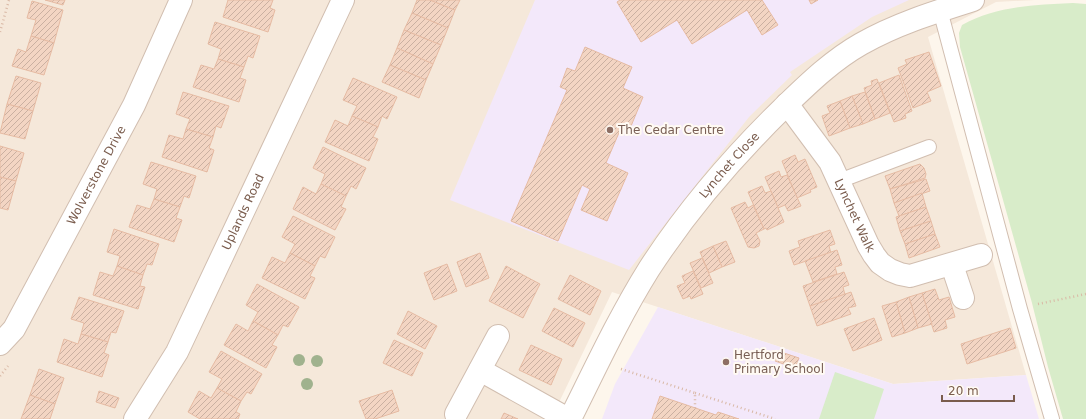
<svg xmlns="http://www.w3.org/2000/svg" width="1086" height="419" viewBox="0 0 1086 419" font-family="'DejaVu Sans',sans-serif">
	<defs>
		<pattern id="building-hatch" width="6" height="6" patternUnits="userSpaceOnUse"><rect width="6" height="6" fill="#f3d5c3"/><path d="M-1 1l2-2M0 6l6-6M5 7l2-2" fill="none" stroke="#cab0a1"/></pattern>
	</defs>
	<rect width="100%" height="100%" fill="#fdf6ec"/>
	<path fill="#f5e8da" d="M0 0H1035L996 2 928 37 1026 375 893 384 612 292 551 419H0Z"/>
	<g fill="#f3e8fa">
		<path d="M535 0H909L872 17 790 72 792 75 749 117 629 270 450 200Z"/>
		<path d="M658 307 893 384 1026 375 1039 419H602L615 384Z"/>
	</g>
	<g fill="#d8ecc9">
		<path d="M1073 3 1086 4V419H1063L1048 367 1032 303 960 47 959 33 962 25C996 6 1034 5 1073 3Z"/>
		<path d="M835 372 884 389 874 419H819Z"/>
	</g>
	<g fill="url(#building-hatch)" stroke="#e6bba3">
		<path d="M45 0H65L63 5Z"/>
		<path d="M228 0H273L270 8 275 10 268 32 223 17Z"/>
		<path d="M417 0H430L455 10 448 28 412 13Z"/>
		<path d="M430 0H460L455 10Z"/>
		<path d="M620 0H762L778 25 762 35 747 10 692 44 677 20 641 42 617 2Z"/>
		<path d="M809 0H818L811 4Z"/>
		<path d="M32 1 63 10 54 43 31 36 36 20 27 18Z"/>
		<path d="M412 13 448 28 441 45 404 30Z"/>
		<path d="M215 22 260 36 253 58 248 56 244 67 218 59 221 49 208 44Z"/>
		<path d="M404 30 441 45 433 64 397 48Z"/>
		<path d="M31 36 54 43 44 75 12 66 18 49 26 52Z"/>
		<path d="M585 47 632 67 623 88 643 97 629 131 621 128 606 163 628 173 607 221 581 210 590 189 582 185 558 241 511 221 567 90 560 87 567 68 575 71Z"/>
		<path d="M397 48 433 64 426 80 390 65Z"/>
		<path d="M929 52 941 86 927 92 931 101 913 108 898 68 907 64 905 60Z"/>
		<path d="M218 59 244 67 240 78 246 80 239 102 193 87 201 65 214 69Z"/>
		<path d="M390 65 426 80 419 98 382 82Z"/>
		<path d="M899 75 912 111 905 114 906 118 894 122 879 83Z"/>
		<path d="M16 76 41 83 33 111 7 104Z"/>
		<path d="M353 78 397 97 387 119 382 116 378 127 352 116 357 106 343 100Z"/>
		<path d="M877 79 890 113 875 119 864 88 872 85 871 81Z"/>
		<path d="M183 92 229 106 221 128 216 126 213 137 186 129 190 119 176 114Z"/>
		<path d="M865 92 875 119 863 124 852 96Z"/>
		<path d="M852 96 863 124 850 128 840 101Z"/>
		<path d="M840 101 850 128 829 136 822 116 830 113 827 106Z"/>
		<path d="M7 104 33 111 25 139 0 133Z"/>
		<path d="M352 116 378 127 373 137 378 139 369 161 325 142 335 120 348 126Z"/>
		<path d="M186 129 213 137 209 148 214 150 207 172 162 157 169 135 183 139Z"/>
		<path d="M0 146 24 153 16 181 0 177Z"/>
		<path d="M323 147 366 168 356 189 351 186 346 196 321 184 325 174 313 168Z"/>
		<path d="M795 155 798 162 805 159 817 187 810 190 811 192 797 198 782 161Z"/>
		<path d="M151 162 196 176 189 198 184 196 180 207 154 199 157 189 143 184Z"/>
		<path d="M920 164 924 168 926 174 925 178 890 189 885 176Z"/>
		<path d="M779 171 781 177 787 175 801 206 788 211 785 205 778 208 765 177Z"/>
		<path d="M0 177 16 181 8 210 0 208Z"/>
		<path d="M926 179 930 191 894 203 890 189Z"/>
		<path d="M321 184 346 196 341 207 346 209 335 230 293 209 303 187 316 194Z"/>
		<path d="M762 186 765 193 771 191 784 222 767 230 766 228 764 229 748 192Z"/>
		<path d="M922 193 926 207 899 216 894 203Z"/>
		<path d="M154 199 180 207 176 218 182 220 174 242 129 227 137 205 150 209Z"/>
		<path d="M745 202 748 208 753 205 764 229 756 233 760 241 759 246 754 248 748 247 731 208Z"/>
		<path d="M926 207 931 221 900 231 896 217Z"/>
		<path d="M293 216 335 237 325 258 320 256 315 266 290 253 295 244 282 237Z"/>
		<path d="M931 221 935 234 905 244 900 231Z"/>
		<path d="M114 229 159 244 152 265 147 264 143 275 117 266 120 256 107 252Z"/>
		<path d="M830 230 835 244 829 246 831 253 794 265 789 251 800 247 798 241Z"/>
		<path d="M935 234 940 247 909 258 905 244Z"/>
		<path d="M726 241 735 262 722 267 713 246Z"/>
		<path d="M713 246 722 267 709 273 700 252Z"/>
		<path d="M837 250 842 265 835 267 837 274 813 282 805 261Z"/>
		<path d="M290 253 315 266 310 276 315 278 305 299 262 278 272 257 285 263Z"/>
		<path d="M480 253 489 278 466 287 457 262Z"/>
		<path d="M702 258 713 283 701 288 690 263Z"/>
		<path d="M447 264 457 291 434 300 424 273Z"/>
		<path d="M117 266 143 275 140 286 145 287 138 309 93 295 100 272 113 276Z"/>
		<path d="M506 266 540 284 523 318 489 301Z"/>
		<path d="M693 271 703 294 691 299 690 296 683 299 677 286 685 283 682 276Z"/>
		<path d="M844 272 849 285 843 287 845 295 810 306 803 286Z"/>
		<path d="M570 275 601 291 590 315 558 299Z"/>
		<path d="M257 284 299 307 288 327 283 325 278 335 253 321 258 312 246 305Z"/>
		<path d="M935 289 939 300 949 297 955 317 945 320 947 328 934 332 922 293Z"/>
		<path d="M851 292 856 306 848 308 851 314 817 326 810 306Z"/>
		<path d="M922 293 932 324 918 328 909 297Z"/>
		<path d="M79 297 124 311 116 333 111 332 108 342 81 334 84 323 71 319Z"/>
		<path d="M909 297 918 328 905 333 896 302Z"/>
		<path d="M896 302 905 333 892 337 882 306Z"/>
		<path d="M554 308 585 323 573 347 542 331Z"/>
		<path d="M408 311 437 326 425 349 397 334Z"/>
		<path d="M874 318 882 340 853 351 844 329Z"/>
		<path d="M253 321 278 335 272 345 277 347 266 368 224 345 236 324 248 331Z"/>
		<path d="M1010 328 1016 348 967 364 961 344Z"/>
		<path d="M81 334 108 342 104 353 109 355 102 377 57 362 64 339 78 344Z"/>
		<path d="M394 340 423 353 412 376 383 363Z"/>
		<path d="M531 345 562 359 551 385 519 370Z"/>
		<path d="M221 351 262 374 251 394 247 392 241 401 217 388 222 379 209 372Z"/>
		<path d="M778 351 799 358 795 368 775 361Z"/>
		<path d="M39 369 64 378 55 404 30 395Z"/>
		<path d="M217 388 241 401 236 412 240 414 238 419H200L188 412 199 391 211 398Z"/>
		<path d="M392 390 399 411 375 419H366L359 401Z"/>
		<path d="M99 391 119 398 115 408 96 402Z"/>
		<path d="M30 395 55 404 50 419H21Z"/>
		<path d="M660 396 716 415 718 412 739 419H652Z"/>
		<path d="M504 413 518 419H501Z"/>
	</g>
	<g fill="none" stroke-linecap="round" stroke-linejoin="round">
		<g stroke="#d1beb0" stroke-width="16">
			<g id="service">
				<path d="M940 10 1020 309 1052 419"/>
				<path d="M839 181 929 147"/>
			</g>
		</g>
		<g stroke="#d1beb0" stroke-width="24">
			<g id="minor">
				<path id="s1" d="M787 104 830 162 868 245 874 255 880 263 890 270 900 274 910 276 981 255"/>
				<path d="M952 265 963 298"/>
				<path id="s2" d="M0 344 14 329 134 105 181 0"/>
				<path d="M480 370 568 419"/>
				<path d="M456 414 498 336"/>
				<path id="s3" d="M135 419 177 352 343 0"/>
				<path id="s4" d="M570 419C595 369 619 317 649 269 686 212 733 157 782 109 806 86 831 61 861 44 896 24 935 12 973 0"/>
			</g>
		</g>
		<g stroke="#d9b8a5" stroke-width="2.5" stroke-dasharray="1 3" stroke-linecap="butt">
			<path d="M0 32 9 0"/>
			<path d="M1038 304 1086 294"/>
			<path d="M621 369 695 393V408"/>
			<path d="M0 376 8 366"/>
			<path d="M695 393 775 419"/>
		</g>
		<use href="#service" stroke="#fff" stroke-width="14"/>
		<use href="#minor" stroke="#fff" stroke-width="22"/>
	</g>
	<g fill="#a0b28e">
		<circle cx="299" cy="360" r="6"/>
		<circle cx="317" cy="361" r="6"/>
		<circle cx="307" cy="384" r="6"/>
	</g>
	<g fill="#8d6e63" stroke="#fffaf3" stroke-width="1.5">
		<circle cx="610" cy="130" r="4"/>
		<circle cx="726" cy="362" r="4"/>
	</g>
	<g text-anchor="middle" stroke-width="4" stroke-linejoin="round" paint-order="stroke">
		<g font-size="12" fill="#785e54" stroke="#fffaf3" text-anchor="start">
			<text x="618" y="134">The Cedar Centre</text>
			<text x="734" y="359">Hertford<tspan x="734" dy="14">Primary School</tspan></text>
		</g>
		<g font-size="12" fill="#7a5c4d" stroke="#fffaf3">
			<text dy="4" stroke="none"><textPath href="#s4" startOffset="301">Lynchet Close</textPath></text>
			<text dy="4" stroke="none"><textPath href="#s2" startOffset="195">Wolverstone Drive</textPath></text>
			<text dy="4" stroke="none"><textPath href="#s3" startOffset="234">Uplands Road</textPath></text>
			<text dy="4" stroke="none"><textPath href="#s1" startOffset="131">Lynchet Walk</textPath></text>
		</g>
	</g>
	<path d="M942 395v6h72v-6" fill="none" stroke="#7a5c4d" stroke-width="2"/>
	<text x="948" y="395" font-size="12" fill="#7a5c4d" stroke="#fffaf3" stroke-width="3" paint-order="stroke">20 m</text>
</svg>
